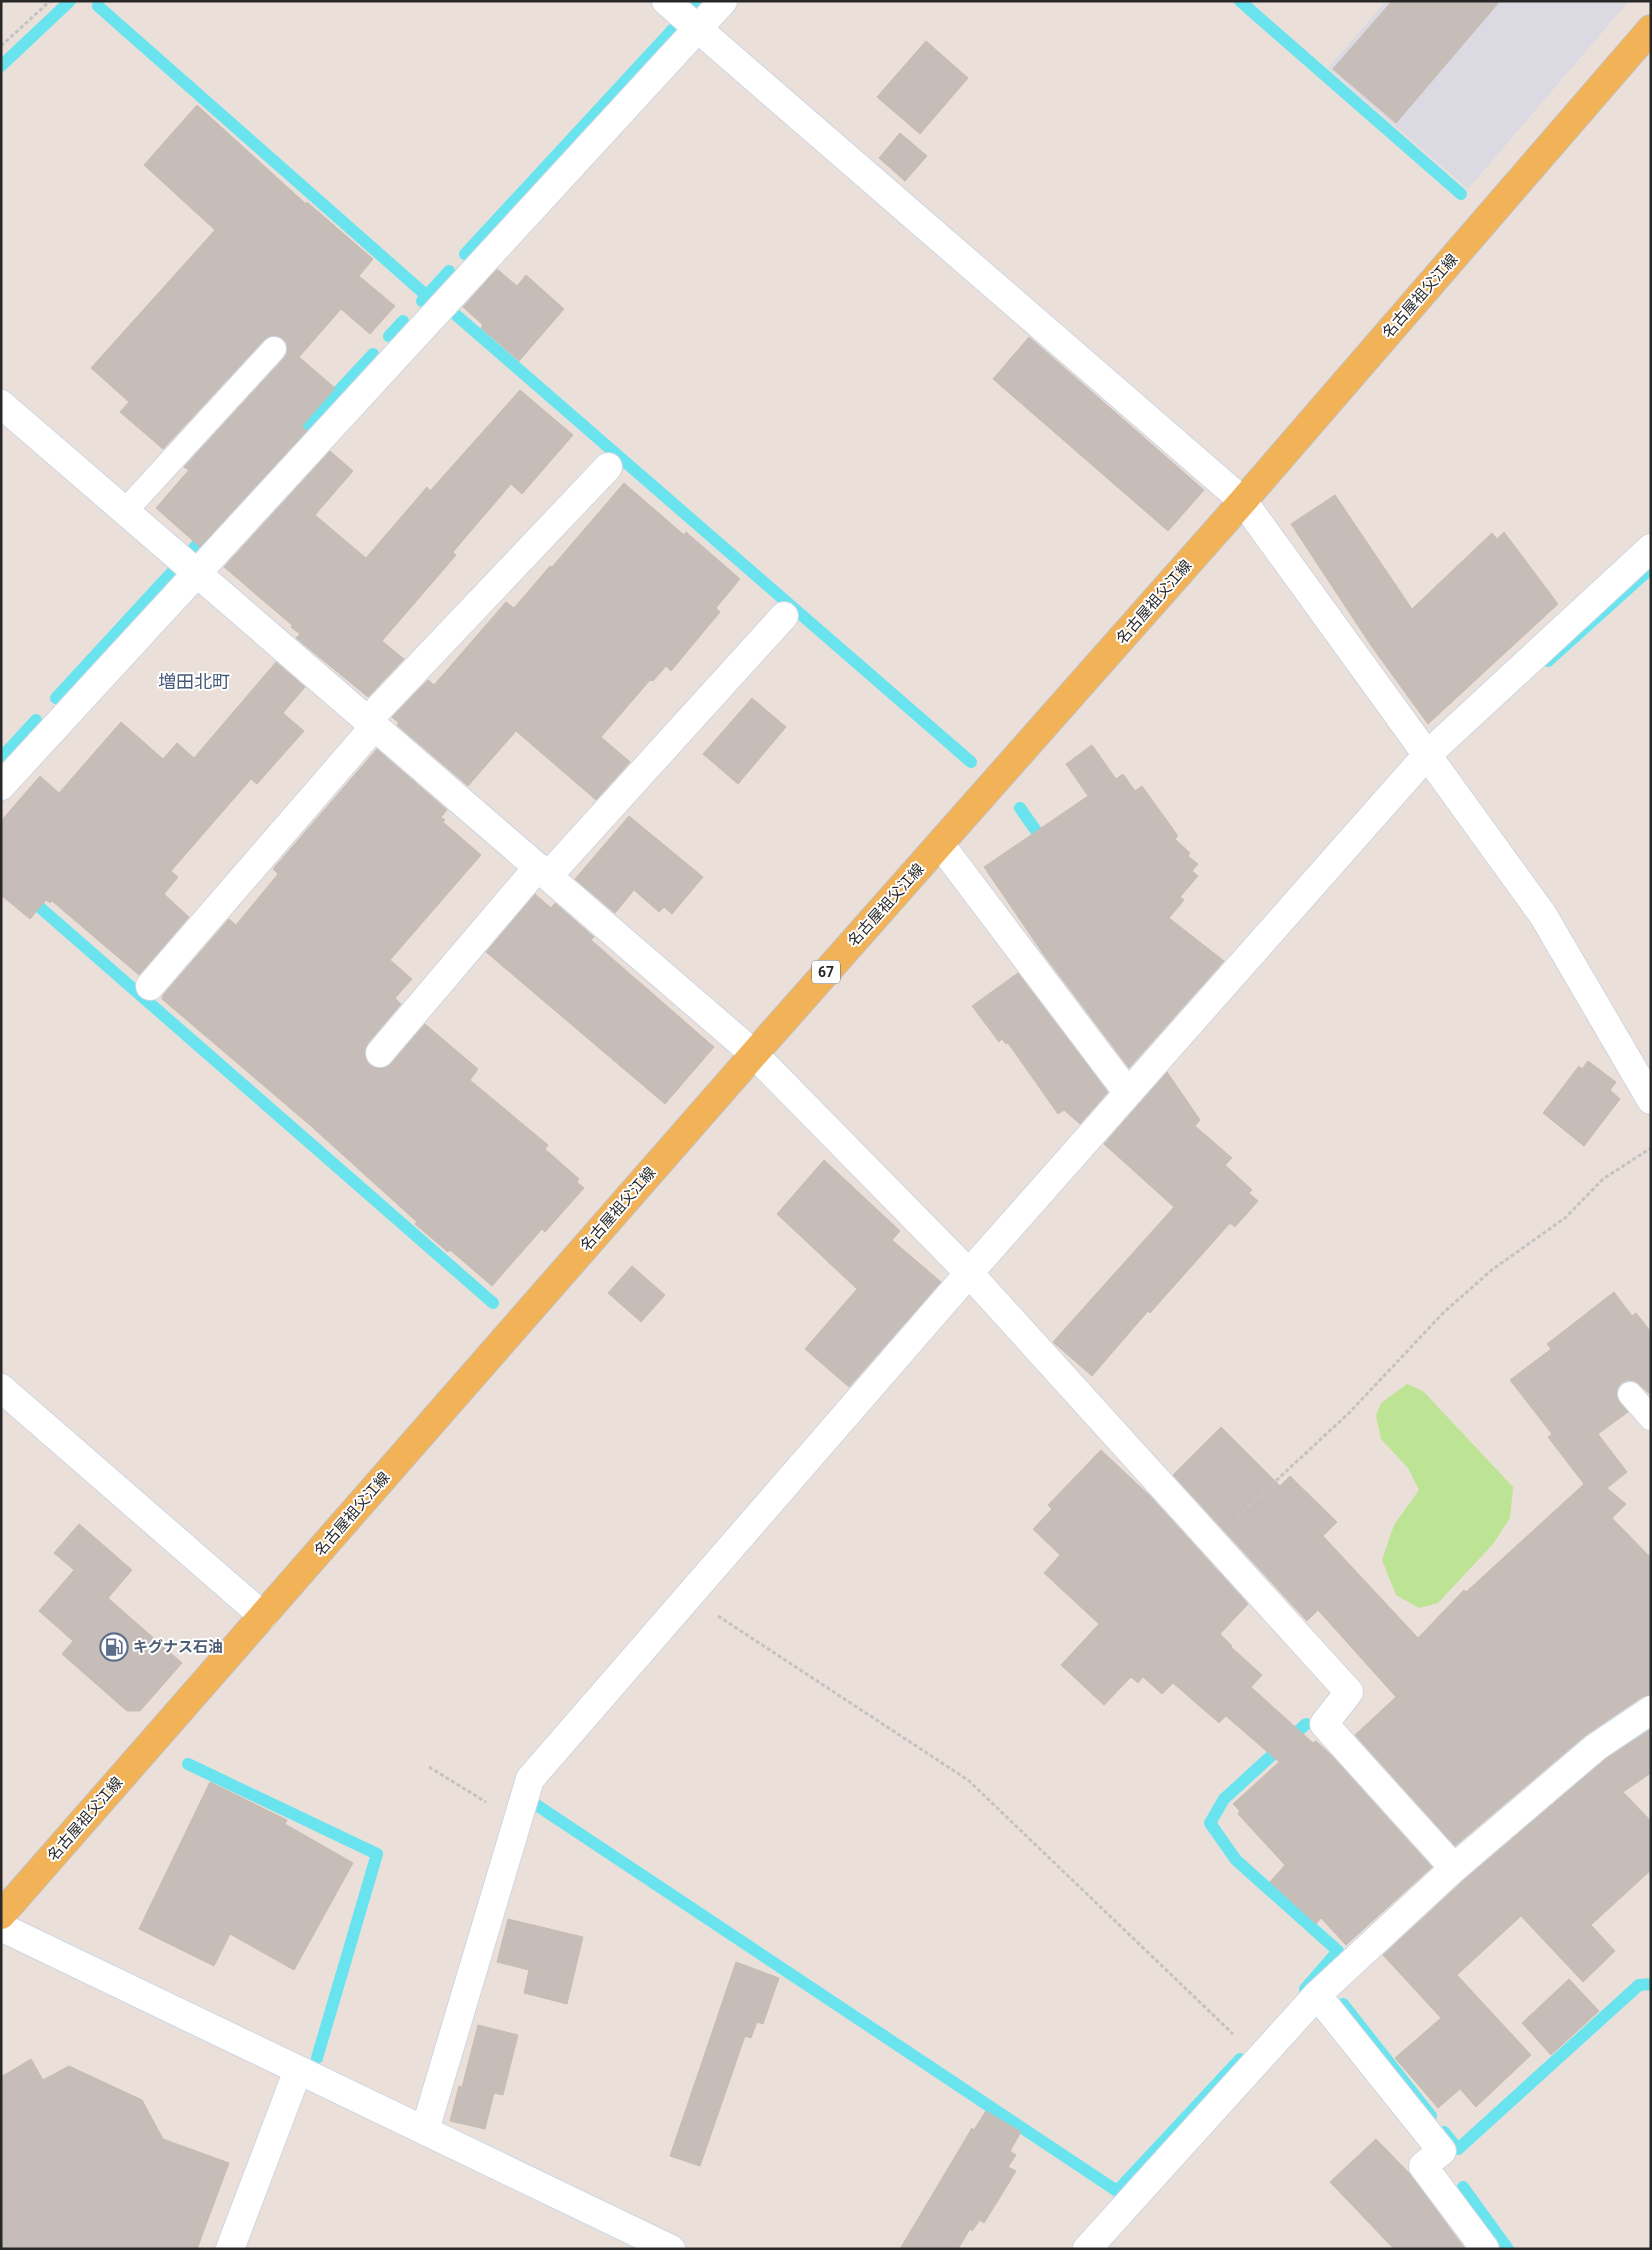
<svg xmlns="http://www.w3.org/2000/svg" width="1652" height="2250" viewBox="0 0 1652 2250" font-family="Roboto,'Noto Sans JP',sans-serif">
	<rect width="100%" height="100%" fill="#ebe0d9"/>
	<path fill="#dbdae3" d="M1386 1H1629L1468 189 1328 68Z"/>
	<path fill="#bde394" d="M1407 1384 1423 1391 1513 1487 1510 1518 1493 1544 1438 1603 1419 1608 1396 1595 1382 1560 1394 1525 1419 1490 1408 1468 1381 1439 1376 1416 1381 1403Z"/>
	<g fill="none" stroke-linecap="round" stroke-linejoin="round">
		<g stroke="#69e4ef" stroke-width="12">
			<path d="M1240 1 1461 194"/>
			<path d="M98 6 427 296"/>
			<path d="M694 6 698 1"/>
			<path d="M1 66 70 1"/>
			<path d="M465 254 674 28"/>
			<path d="M422 301 449 271"/>
			<path d="M456 315 971 762"/>
			<path d="M389 336 403 321"/>
			<path d="M293 440 373 354"/>
			<path d="M194 548 208 532"/>
			<path d="M1548 661 1651 568"/>
			<path d="M56 698 171 573"/>
			<path d="M1 758 36 720"/>
			<path d="M1020 808 1046 845"/>
			<path d="M28 897 493 1303"/>
			<path d="M188 1764 377 1854 317 2058"/>
			<path d="M535 1804 1117 2191 1240 2059"/>
			<path d="M1305 1989 1338 1951 1236 1860 1210 1823 1224 1799 1306 1724"/>
			<path d="M1343 2004 1431 2116"/>
			<path d="M1444 2132 1458 2149 1639 1985 1651 1984"/>
			<path d="M1463 2187 1508 2249"/>
		</g>
	</g>
	<g fill="#c6bdb9" stroke="#c6bcb3">
		<path d="M1392 1H1500L1396 123 1333 69Z"/>
		<path d="M926 41 968 78 920 134 877 97Z"/>
		<path d="M197 105 306 204 307 202 373 259 359 276 395 306 370 334 341 309 299 357 335 388 302 426 307 431 200 547 156 508 189 470 184 467 284 358 287 352V344L283 339 277 336 264 340 163 449 120 412 129 402 91 368 215 230 144 165Z"/>
		<path d="M900 133 927 156 905 181 879 158Z"/>
		<path d="M497 269 517 286 526 275 564 309 519 361 481 328 483 325 463 307Z"/>
		<path d="M1029 337 1204 490 1168 531 993 379Z"/>
		<path d="M520 390 573 435 522 494 511 484 453 552 456 555 382 641 404 659 368 697 296 638 300 634 291 627 293 626 224 567 330 451 353 471 315 515 366 558 427 487 430 491Z"/>
		<path d="M624 483 684 535 686 532 740 579 716 608 720 612 671 671 666 666 653 681 650 680 601 737 630 762 596 800 516 731 468 786 397 725 399 723 392 717 428 680 434 685 506 602 514 608 550 566 552 567Z"/>
		<path d="M1335 495 1412 609 1492 533 1497 539 1504 532 1558 604 1428 724 1372 647 1291 524Z"/>
		<path d="M276 662 305 687 283 713 304 731 257 784 251 779 171 871 178 877 164 894 189 917 139 975 52 901 50 903 46 900 30 919 1 895V821L40 776 59 793 121 722 163 759 177 743 194 758Z"/>
		<path d="M752 698 786 727 738 784 703 754Z"/>
		<path d="M1092 745 1116 779 1123 774 1135 791 1142 786 1178 836 1175 839 1190 853 1188 856 1198 864 1192 871 1198 876 1180 897 1184 900 1169 918 1224 961 1129 1068 1044 955 984 867 1088 796 1066 764Z"/>
		<path d="M377 749 447 810 441 817 445 820 443 822 481 855 390 960 412 979 395 998 401 1004 368 1043 365 1051 366 1059 370 1065 377 1068 386 1067 425 1024 478 1069 470 1080 548 1145 545 1149 579 1179 577 1182 584 1188 545 1232 542 1229 492 1286 450 1250 448 1252 415 1224 417 1222 311 1126 162 999 163 995 229 919 236 925 278 874 273 869Z"/>
		<path d="M629 816 703 877 672 914 664 907 659 912 634 890 615 913 575 879Z"/>
		<path d="M535 894 551 908 555 903 594 937 591 940 714 1047 665 1104 486 952Z"/>
		<path d="M1018 973 1108 1092 1080 1124 1064 1110 1058 1114 1008 1043 1006 1044 1002 1039 999 1042 972 1006Z"/>
		<path d="M1588 1061 1616 1082 1610 1090 1620 1099 1584 1146 1543 1113 1579 1066 1582 1069Z"/>
		<path d="M1167 1072 1200 1120 1195 1126 1232 1158 1225 1165 1252 1190 1249 1193 1258 1201 1235 1227 1230 1223 1150 1313 1148 1311 1092 1376 1053 1342 1174 1207 1104 1144Z"/>
		<path d="M824 1160 900 1231 892 1240 941 1282 849 1387 805 1349 857 1289 777 1214Z"/>
		<path d="M632 1266 665 1295 641 1322 608 1293Z"/>
		<path d="M1614 1292 1632 1316 1636 1313 1651 1332V1395L1635 1381 1628 1380 1621 1383 1617 1389V1397L1628 1412 1598 1434 1627 1472 1607 1488 1626 1504 1612 1518 1651 1558V1695L1642 1697 1586 1735 1455 1846 1355 1735 1396 1697 1318 1610 1307 1621 1173 1475 1221 1427 1280 1486 1290 1476 1337 1522 1323 1536 1418 1638 1464 1590 1466 1592 1584 1484 1548 1437 1552 1434 1510 1380 1551 1349 1547 1344Z"/>
		<path d="M1101 1450 1151 1497 1248 1604 1220 1634 1232 1646 1231 1647 1262 1675 1251 1687 1313 1743 1316 1741 1332 1756 1432 1867 1346 1945 1321 1918 1316 1924 1270 1882 1285 1865 1238 1814 1240 1811 1233 1804 1279 1762 1226 1716 1219 1723 1173 1683 1162 1694 1143 1677 1138 1683 1131 1677 1104 1705 1061 1665 1099 1624 1044 1573 1060 1555 1033 1529 1052 1509 1048 1505Z"/>
		<path d="M79 1524 132 1570 108 1598 182 1663 140 1711H127L62 1654 73 1641 39 1611 74 1570 54 1553Z"/>
		<path d="M1651 1729V1773L1623 1792 1651 1821V1870L1591 1925 1615 1951 1583 1982 1521 1916 1457 1975 1531 2055 1476 2107 1460 2089 1438 2108 1395 2058 1441 2018 1383 1955 1464 1880 1605 1759Z"/>
		<path d="M210 1782 287 1820 285 1824 353 1863 294 1970 230 1934 214 1966 139 1929Z"/>
		<path d="M508 1919 583 1937 567 2004 524 1993 529 1970 497 1962Z"/>
		<path d="M736 1962 779 1978 763 2024 757 2022 751 2038 745 2036 700 2166 670 2156Z"/>
		<path d="M1569 1979 1599 2011 1551 2055 1522 2023Z"/>
		<path d="M478 2025 518 2035 503 2095 494 2093 485 2129 450 2121 459 2086 462 2087Z"/>
		<path d="M31 2059 43 2080 69 2066 142 2100 163 2139 229 2163 197 2249H1V2077Z"/>
		<path d="M986 2111 1021 2132 1010 2151 1016 2155 1008 2167 1016 2171 1002 2194 984 2223 980 2220 972 2231 970 2229 958 2249H900L972 2128 974 2130Z"/>
		<path d="M1376 2139 1410 2174 1465 2249H1394L1330 2182Z"/>
	</g>
	<g fill="none" stroke-linecap="round" stroke-linejoin="round">
		<g stroke="#ced6e2" stroke-width="26">
			<g id="lane">
				<path d="M125 511 274 349"/>
				<path d="M1630 1394 1651 1418"/>
			</g>
		</g>
		<g stroke="#ced6e2" stroke-width="30">
			<g id="street">
				<path d="M666 1 1243 501 1543 915 1651 1100"/>
				<path d="M1 404 754 1054 969 1273 1349 1692 1324 1724 1454 1868"/>
				<path d="M367 721 608 467"/>
				<path d="M1 786 723 1"/>
				<path d="M940 844 1128 1093"/>
				<path d="M548 876 784 616"/>
				<path d="M150 986 374 727"/>
				<path d="M380 1053 538 867"/>
				<path d="M1 1388 263 1616"/>
				<path d="M1 1927 671 2249"/>
				<path d="M1317 1995 1442 2151 1423 2166 1485 2249"/>
				<path d="M425 2130 530 1779 969 1273 1427 755 1651 548"/>
				<path d="M230 2249 298 2070"/>
				<path d="M1087 2249 1317 1995 1454 1868 1596 1747 1651 1710"/>
			</g>
		</g>
		<g stroke="#c3c3c3" stroke-width="30">
			<path id="primary" d="M1 1915 754 1054 1243 501 1651 29"/>
		</g>
		<g stroke="#c3c3c3" stroke-width="3" stroke-dasharray="4 2.5" stroke-linecap="butt">
			<path d="M1 46 50 1"/>
			<path d="M1238 1516 1350 1412 1444 1312 1493 1269 1565 1218 1603 1179 1651 1148"/>
			<path d="M718 1616 968 1780 1233 2034"/>
			<path d="M429 1767 486 1802"/>
		</g>
		<use href="#lane" stroke="#fff" stroke-width="24"/>
		<use href="#street" stroke="#fff" stroke-width="28"/>
		<use href="#primary" stroke="#f2b257" stroke-width="28"/>
	</g>
	<defs>
		<g id="fuel-ring" transform="scale(1.4375)"><circle r="9.5" fill="#fff" stroke="#5c6f8a" stroke-width="1.5"/><path d="M-5.5-6h7V0h2V4h1.3V-2.5L3-4.5l.8-.8L6-3V5H2.5V1h-1V6h-7ZM-4.2-4.7v3.2H.2V-4.7Z" fill="#5c6f8a"/></g>
	</defs>
	<g fill-rule="evenodd">
		<use href="#fuel-ring" x="114" y="1647"/>
	</g>
	<g text-anchor="middle" stroke-width="4" stroke-linejoin="round" paint-order="stroke">
		<rect fill="#fff" stroke="#686868" stroke-width="1" x="812" y="960.5" width="28" height="23" rx="4"/>
		<g font-size="14" font-weight="bold" fill="#282828">
			<text x="826" y="977">67</text>
		</g>
		<g font-size="15" fill="#282828" stroke="#fff">
			<text transform="translate(1420 296) rotate(-49)" y="5">名古屋祖父江線</text>
			<text transform="translate(1154 602) rotate(-49)" y="5">名古屋祖父江線</text>
			<text transform="translate(886 905) rotate(-48)" y="5">名古屋祖父江線</text>
			<text transform="translate(618 1209) rotate(-49)" y="5">名古屋祖父江線</text>
			<text transform="translate(352 1514) rotate(-49)" y="5">名古屋祖父江線</text>
			<text transform="translate(85 1819) rotate(-49)" y="5">名古屋祖父江線</text>
		</g>
		<g font-size="15" font-weight="bold" fill="#4e5e75" stroke="#fff" text-anchor="start">
			<text x="133" y="1652">キグナス石油</text>
		</g>
		<g font-size="18" fill="#485a79" stroke="#fff">
			<text x="194" y="688">増田北町</text>
		</g>
	</g>
	<rect width="1652" height="2250" fill="none" stroke="#282828" stroke-width="5"/>
</svg>
